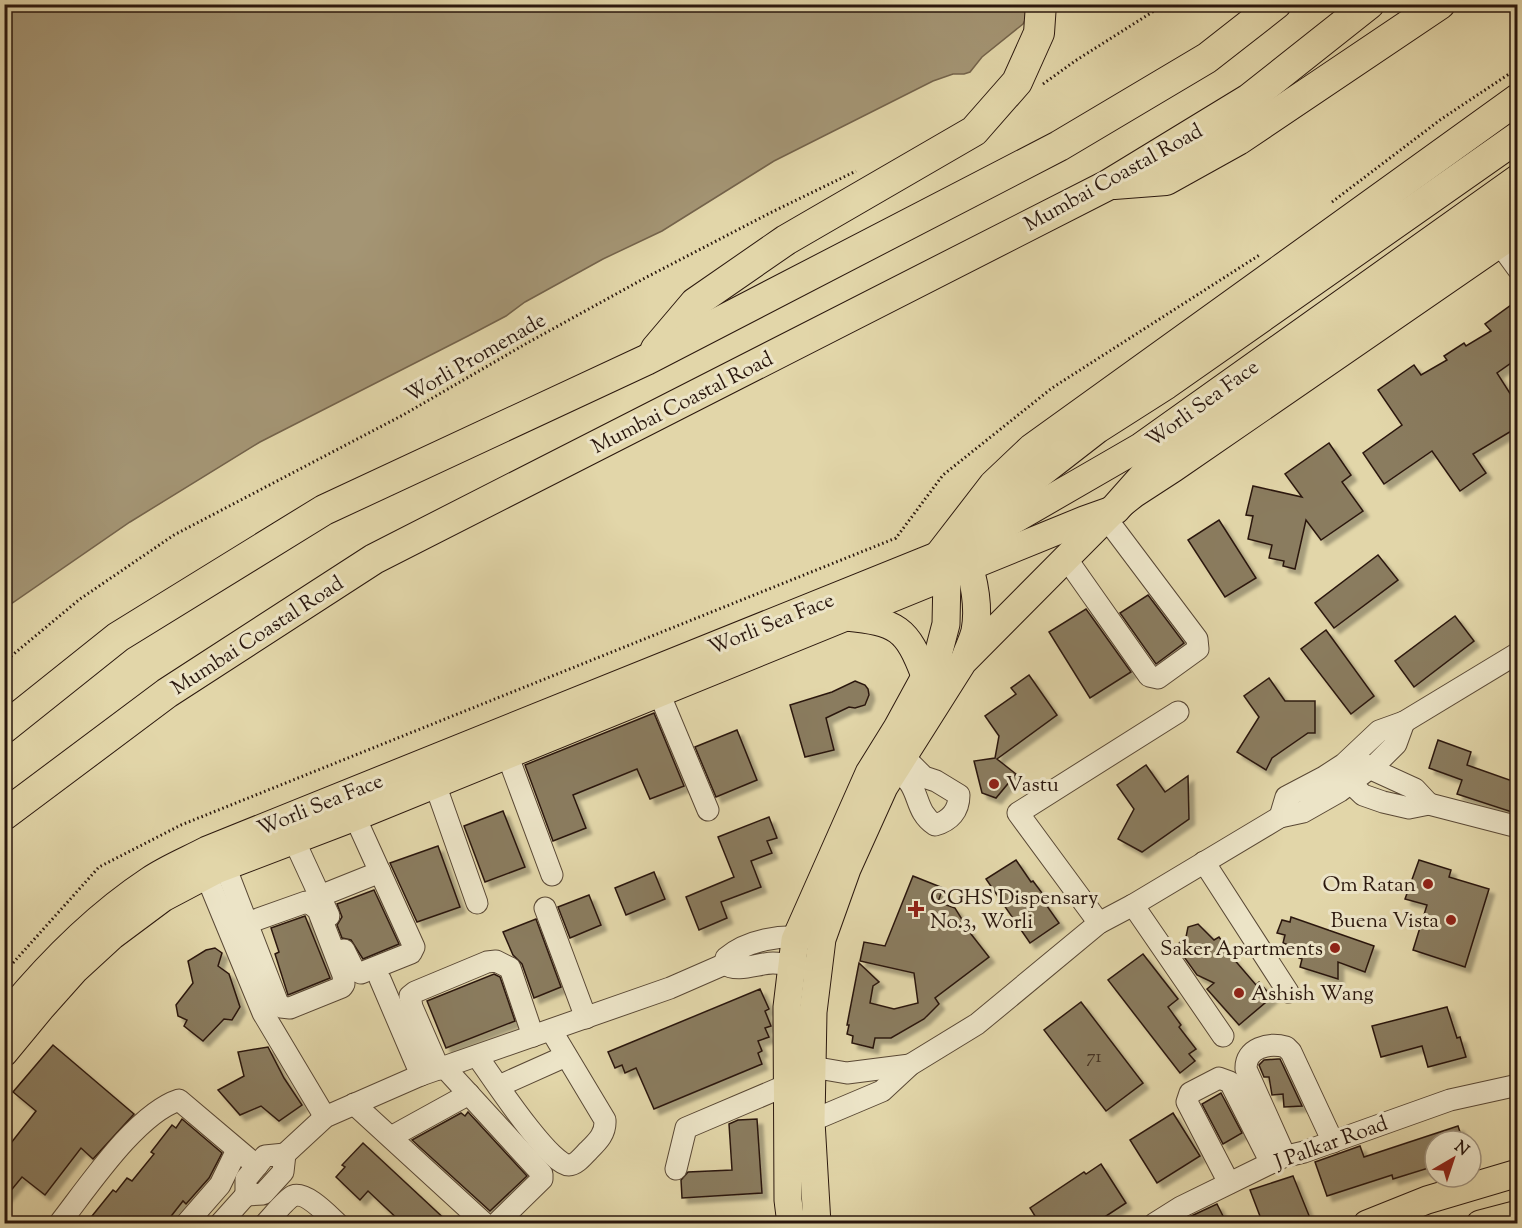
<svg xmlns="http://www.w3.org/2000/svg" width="1522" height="1228" viewBox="0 0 1522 1228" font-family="'Sorts Mill Goudy',serif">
	<defs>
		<filter id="shadow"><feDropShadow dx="5.5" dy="5.5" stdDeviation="1.5" flood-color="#0004"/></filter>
	</defs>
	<rect width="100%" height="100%" fill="#e2d6a9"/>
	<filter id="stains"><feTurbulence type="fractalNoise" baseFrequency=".00333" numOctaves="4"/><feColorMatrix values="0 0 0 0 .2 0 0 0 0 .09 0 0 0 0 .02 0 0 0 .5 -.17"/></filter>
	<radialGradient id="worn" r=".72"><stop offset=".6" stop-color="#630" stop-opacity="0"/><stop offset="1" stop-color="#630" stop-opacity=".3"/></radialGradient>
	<path fill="#a49574" stroke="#74634b" stroke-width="1.5" d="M5 5H1032L1023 24 982 57 970 72 964 74H953L933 81 774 161 662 231 603 259 525 302 506 316 468 336 260 442 130 522 5 608Z"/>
	<g fill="#8a7b5f" stroke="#2b180e" stroke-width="1.5" filter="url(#shadow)">
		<path d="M1518 300V358L1497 373 1518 406V427L1473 454 1486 473 1460 491 1432 451 1384 484 1363 453 1402 425 1378 390 1414 365 1421 375 1447 360 1444 356 1464 343 1466 346 1491 331 1485 324Z"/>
		<path d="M1329 443 1351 475 1342 482 1363 511 1321 540 1306 520 1295 569 1283 566 1284 561 1269 558 1272 545 1248 539 1253 516 1246 515 1253 486 1302 497 1285 474Z"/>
		<path d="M1219 520 1256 578 1225 597 1188 540Z"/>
		<path d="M1378 555 1398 580 1334 628 1315 603Z"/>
		<path d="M1148 595 1184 643 1156 664 1120 613Z"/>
		<path d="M1086 609 1131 672 1090 698 1049 632Z"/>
		<path d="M1455 616 1474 641 1414 687 1395 661Z"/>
		<path d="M1326 630 1374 696 1351 714 1301 649Z"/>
		<path d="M1029 675 1057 715 997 759 1016 774 996 798 982 793 974 761 995 758 999 736 985 716 1016 694 1011 688Z"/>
		<path d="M1269 678 1285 701H1315V733H1308L1272 758 1266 770 1237 752 1259 717 1244 696Z"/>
		<path d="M855 681 865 685 868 689 869 695 865 705 855 708 849 707 826 718 834 750 805 757 790 705 832 692Z"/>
		<path d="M654 713 684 786 650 799 637 769 573 795 586 828 553 841 525 765Z"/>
		<path d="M737 730 757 780 716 797 695 747Z"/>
		<path d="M1438 740 1471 752 1467 765 1518 783V814L1457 794 1462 780 1429 768Z"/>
		<path d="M1146 765 1165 792 1188 776 1189 819 1142 852 1118 839 1134 809 1117 785Z"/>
		<path d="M503 811 525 867 485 882 464 826Z"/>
		<path d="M769 817 777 838 767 841 772 853 751 861 761 887 721 902 727 918 699 930 686 897 734 877 718 837Z"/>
		<path d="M438 846 460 907 417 922 390 863Z"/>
		<path d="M1016 860 1031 882 1033 881 1045 897 1042 899 1059 923 1030 943 986 879Z"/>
		<path d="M1419 860 1451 870 1449 877 1489 889 1465 967 1413 950 1427 905 1405 899Z"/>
		<path d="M654 872 665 899 626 915 615 888Z"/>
		<path d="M913 876 943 888 938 902 955 908 971 934 989 957 935 998 939 1004 924 1019 891 1038H875L873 1048 852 1043 853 1036 847 1034 849 1025H847L859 963 879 982 873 986 870 1003 894 1009 918 1003 914 973 860 961 864 942 885 946Z"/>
		<path d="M374 890 399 944 363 959 351 940 342 938 337 925 342 917 337 904Z"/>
		<path d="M589 895 601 925 570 938 558 907Z"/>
		<path d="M305 916 330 978 288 995 275 954 279 952 271 928Z"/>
		<path d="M1291 917 1374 946 1365 972 1338 962V979L1300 967 1302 959 1299 958 1302 950 1283 943 1285 935 1277 933 1282 920 1290 922Z"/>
		<path d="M536 919 561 987 534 998 522 964 513 955 503 932Z"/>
		<path d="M1198 924 1214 940 1219 937 1228 949 1226 950 1256 985 1259 982 1272 997 1239 1025 1207 989 1214 983 1197 975 1177 947 1181 940 1186 937 1188 927Z"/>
		<path d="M215 948 222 953 218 966 229 974 240 1007 232 1020 224 1019 203 1041 184 1026 187 1020 178 1016 176 1005 193 983 188 961 206 950Z"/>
		<path d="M1143 954 1178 999 1168 1007 1181 1025 1179 1027 1196 1049 1189 1054 1195 1061 1180 1073 1108 980Z"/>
		<path d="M494 974 500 977 515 1021 446 1048 427 1001Z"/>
		<path d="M760 989 769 1009 765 1011 771 1026 765 1028 769 1037 758 1041 762 1051 758 1053 762 1064 654 1109 636 1068 625 1073 622 1065 615 1068 608 1052Z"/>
		<path d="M1081 1002 1143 1083 1106 1111 1044 1030Z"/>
		<path d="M1447 1007 1457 1038 1460 1037 1466 1057 1428 1067 1422 1046 1381 1057 1372 1026Z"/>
		<path d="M53 1045 134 1114 93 1159 81 1148 45 1195 22 1177 4 1199V1152L36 1111 13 1092Z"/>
		<path d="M268 1047 284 1078 302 1105 279 1121 261 1106 240 1115 218 1090 244 1076 238 1052Z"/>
		<path d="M1278 1059H1280L1302 1106 1284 1107 1283 1094 1272 1095 1269 1077H1264L1259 1065 1264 1060Z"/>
		<path d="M1221 1093 1242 1133 1223 1144 1202 1104Z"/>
		<path d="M468 1112 527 1176 490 1211 412 1140 461 1113 465 1116Z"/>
		<path d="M1173 1113 1200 1156 1157 1183 1130 1140Z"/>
		<path d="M182 1119 222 1153 209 1178 186 1204 183 1201 165 1224H100L92 1216 113 1190 116 1192 127 1178 132 1181 154 1154 151 1152 172 1125 176 1128Z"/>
		<path d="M757 1119 762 1193 682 1198 681 1180 688 1172 732 1170 729 1124 738 1120Z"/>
		<path d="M1458 1126 1463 1141H1435V1166L1393 1179 1392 1175 1327 1196 1315 1162 1360 1146 1364 1157Z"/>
		<path d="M363 1143 450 1224H403L368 1191 360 1200 336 1177 345 1167 342 1165Z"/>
		<path d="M1101 1164 1126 1203 1094 1224H1040L1030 1208 1084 1172 1086 1174Z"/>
		<path d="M1293 1176 1310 1218 1295 1224H1263L1250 1190Z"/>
		<path d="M1217 1204 1227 1224H1179L1187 1218Z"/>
	</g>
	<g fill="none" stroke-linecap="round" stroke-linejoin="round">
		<g stroke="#594835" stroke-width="23">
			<g id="minor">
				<path d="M1499 243 1518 269"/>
				<path d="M1066 558 1149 676 1158 678 1194 652 1198 649 1197 639 1106 518"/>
				<path d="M659 693 708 810"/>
				<path d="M1404 722 1396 744 1378 762 1340 791 1303 812 1280 817 1286 797 1324 777 1344 764 1379 731Z"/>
				<path d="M1404 722 1518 653"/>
				<path d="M507 754 552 875"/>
				<path d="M894 770C923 784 911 809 935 825 950 821 959 811 959 795L936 781 924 777 903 756"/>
				<path d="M1341 774 1363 795 1383 802 1409 808 1429 804 1415 789 1369 768 1360 761"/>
				<path d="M435 784 477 903"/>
				<path d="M1429 804 1518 827"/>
				<path d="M294 840 329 916"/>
				<path d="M1204 862 1288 992"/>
				<path d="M225 866 277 1001 281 1007 290 1008 342 987 344 984 343 975 318 910 312 905 306 902 247 923"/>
				<path d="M206 875 263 1013 325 1117"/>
				<path d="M320 896 380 872"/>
				<path d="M1133 905 1223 1036"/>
				<path d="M545 908 586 1018"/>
				<path d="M1099 923 1018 813 1178 712"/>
				<path d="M344 950 354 970 361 973 411 953 414 947 355 817"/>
				<path d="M806 968C795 966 784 963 773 963 759 963 737 973 725 964L726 958C747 940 782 934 809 938"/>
				<path d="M380 979 421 1075"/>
				<path d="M477 1056C490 1074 550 1166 569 1165 576 1165 583 1156 588 1151 597 1142 606 1134 605 1120L551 1030"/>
				<path d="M444 1067 542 1174V1179L496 1224"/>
				<path d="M797 1068 812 1067 847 1073 910 1065"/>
				<path d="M439 1069 412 1007 410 996 415 992 487 962 496 961 510 968 533 1036"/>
				<path d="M499 1086 566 1056"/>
				<path d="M354 1104 485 1224"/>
				<path d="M797 1122 811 1121 882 1091 910 1065 977 1024 1099 923 1133 905 1280 817"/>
				<path d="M391 1137 469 1094"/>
				<path d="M285 1154 325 1117 421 1075 670 988 725 964"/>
				<path d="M285 1154 283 1172 263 1194 246 1195V1179L265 1156Z"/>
				<path d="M1285 1156 1246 1069C1245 1048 1269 1042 1286 1047L1291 1052 1333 1142"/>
				<path d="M676 1169 686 1128 787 1085"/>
				<path d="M1229 1183 1187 1102 1190 1093 1219 1078 1230 1082 1271 1163"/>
				<path d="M59 1224C88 1187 136 1114 179 1100L257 1166"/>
				<path d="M186 1224 220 1185 237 1150"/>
				<path d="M220 1224 246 1195"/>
				<path d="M265 1224C272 1217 286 1199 293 1196 306 1191 329 1216 338 1224"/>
				<path d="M1154 1224 1181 1207 1283 1157 1304 1152 1450 1100 1518 1085"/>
			</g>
		</g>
		<g stroke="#2b180e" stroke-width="29">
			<g id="major">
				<path d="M964 550C973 575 980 604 975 631 973 640 968 649 965 658"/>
				<path d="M846 617C897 622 907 628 925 676"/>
				<path d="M4 1018C47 965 94 917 150 880 168 868 188 860 207 850L986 536 1140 447 1518 178"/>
				<path d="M4 1053 42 1007 75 970 112 936 163 898 216 870 355 817 1084 520 1115 509 1134 494 1174 468 1518 231"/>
				<path d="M791 1224 788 1200 787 1007 795 940 869 773 897 728 939 651 946 624 947 576 942 560"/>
				<path d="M817 1224 811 1121 813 1012 822 939 847 869 884 787 963 662 1110 514"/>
				<path d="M1367 1224 1427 1200 1518 1173"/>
				<path d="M1480 1224 1518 1214"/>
			</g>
		</g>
		<g stroke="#2b180e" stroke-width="32">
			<g id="highway">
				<path d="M1114 184 1166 180 1238 140 1440 4"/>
				<path d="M656 349 695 303 786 240 974 131 1017 82 1039 33 1041 4"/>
				<path d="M1115 509 1171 446 1518 206"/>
				<path d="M986 536 1021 487 1097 428 1166 384 1518 137"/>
				<path d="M940 555 994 485 1032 449 1518 99"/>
				<path d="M4 728 118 637 324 510 646 360 1059 146 1207 58 1276 4"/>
				<path d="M4 815 167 693 374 559 1108 185 1249 99 1369 4"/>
			</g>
		</g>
		<g stroke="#2b180e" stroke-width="3" stroke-dasharray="1.5 3" stroke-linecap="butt">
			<path d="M1043 84 1075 61 1165 4"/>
			<path d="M1332 202 1440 120 1518 68"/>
			<path d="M4 662 80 599 174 535 403 415 529 342 645 278 770 213 856 171"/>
			<path d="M4 973 99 867 181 825 896 538 943 475 1052 388 1261 254"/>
		</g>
		<use href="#minor" stroke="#ece4c7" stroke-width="21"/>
		<use href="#major" stroke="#e2d6a9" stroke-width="27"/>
		<use href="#highway" stroke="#e2d6a9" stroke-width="30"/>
	</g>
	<g fill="#8f2418" stroke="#ece4c7" stroke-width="2">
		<circle cx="994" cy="784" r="6"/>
		<circle cx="1428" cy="884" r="6"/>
		<path d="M913 900h6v6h6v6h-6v6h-6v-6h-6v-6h6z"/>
		<circle cx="1451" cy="920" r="6"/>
		<circle cx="1335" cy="948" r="6"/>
		<circle cx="1239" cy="993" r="6"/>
	</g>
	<g text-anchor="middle" stroke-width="6" stroke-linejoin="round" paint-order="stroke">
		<g font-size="18" fill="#433122">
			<text x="1094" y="1062">71</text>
		</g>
		<g font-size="21" fill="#2b180e" stroke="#ece4c7">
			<text transform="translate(1113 177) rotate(-29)" y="7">Mumbai Coastal Road</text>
			<text transform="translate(475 357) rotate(-30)" y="7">Worli Promenade</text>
			<text transform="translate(682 402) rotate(-27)" y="7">Mumbai Coastal Road</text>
			<text transform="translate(1202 403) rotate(-36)" y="7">Worli Sea Face</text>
			<text transform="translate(771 623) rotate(-22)" y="7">Worli Sea Face</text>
			<text transform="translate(257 635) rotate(-33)" y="7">Mumbai Coastal Road</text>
			<text transform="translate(320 804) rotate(-22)" y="7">Worli Sea Face</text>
			<text transform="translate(1331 1142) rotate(-20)" y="7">J Palkar Road</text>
		</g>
		<g font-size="21" fill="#2b180e" stroke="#ece4c7" text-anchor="start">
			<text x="1006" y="791">Vastu</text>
			<text x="1416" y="891" text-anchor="end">Om Ratan</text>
			<text x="930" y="904">CGHS Dispensary<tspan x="930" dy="24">No.3, Worli</tspan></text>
			<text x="1439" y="927" text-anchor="end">Buena Vista</text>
			<text x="1323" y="955" text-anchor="end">Saker Apartments</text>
			<text x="1251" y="1000">Ashish Wang</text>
		</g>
	</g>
	<rect width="1522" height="1228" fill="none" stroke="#e2d6a9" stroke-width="24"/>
	<rect x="6" y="6" width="1510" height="1216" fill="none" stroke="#2b180e" stroke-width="3"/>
	<rect x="12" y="12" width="1498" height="1204" fill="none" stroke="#2b180e" stroke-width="1.5"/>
	<g transform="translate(1453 1159) rotate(39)"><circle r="28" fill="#ece4c7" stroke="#9f927d" stroke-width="1.5"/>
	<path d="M0-4.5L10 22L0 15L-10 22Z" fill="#8f2418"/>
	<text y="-9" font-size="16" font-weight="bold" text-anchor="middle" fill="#2b180e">N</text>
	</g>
	<rect width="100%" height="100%" filter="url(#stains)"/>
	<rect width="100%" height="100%" fill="url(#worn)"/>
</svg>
